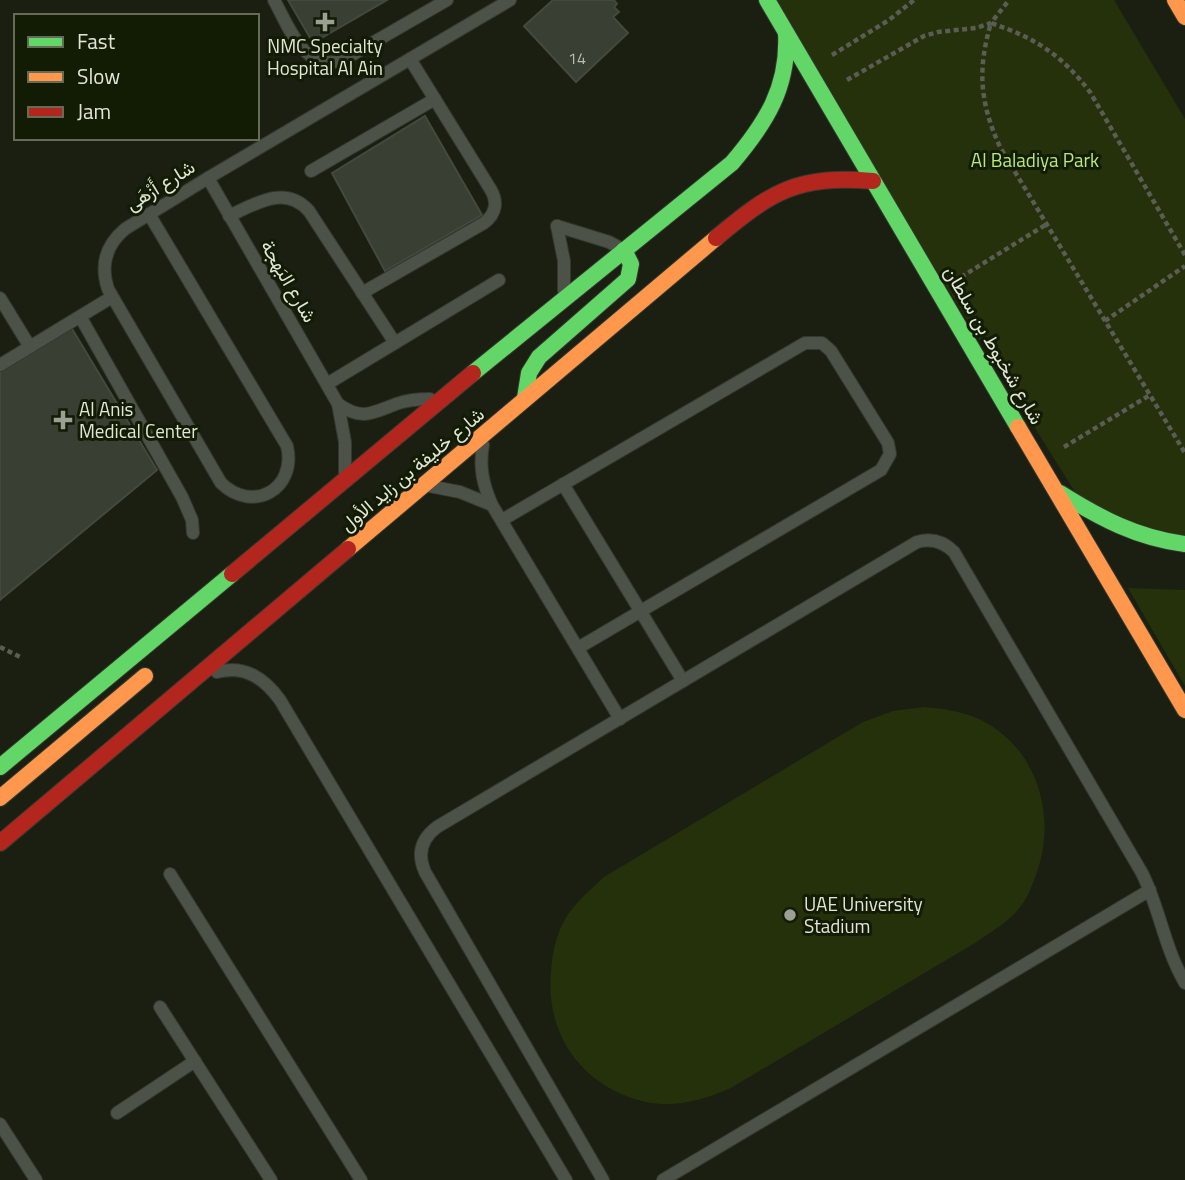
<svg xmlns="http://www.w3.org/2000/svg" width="1185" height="1180" viewBox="0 0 1185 1180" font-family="'Titillium Web',Vazirmatn,sans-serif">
	<rect width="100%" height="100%" fill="#1a1f12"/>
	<g fill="#24310b">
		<path d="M767 0H1114L1185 119V538L1085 508Z"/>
		<path d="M1128 588 1185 590V686Z"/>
		<path d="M924 707C943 709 963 711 981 720 1037 748 1057 815 1037 872 1033 883 1028 897 1021 906 1009 922 991 932 975 943L729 1089C702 1100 675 1108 646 1102 583 1088 545 1035 551 972 552 957 555 939 562 925 571 906 588 892 604 877L863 722 893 711Z"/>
	</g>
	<g fill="#3a3f34" stroke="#44493e" stroke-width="2">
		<path d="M288 0H387L313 43Z"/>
		<path d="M553 0H614L617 4 614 7 619 12 613 17 628 33 576 82 524 26Z"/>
		<path d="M425 116 482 215 385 271 332 173Z"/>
		<path d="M71 327 157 470 0 600V371Z"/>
	</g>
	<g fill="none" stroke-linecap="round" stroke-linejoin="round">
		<g stroke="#34392f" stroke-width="14">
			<g id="lane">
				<path d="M274 0C289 27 304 73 343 60L447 0"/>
				<path d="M311 171 435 99"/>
				<path d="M208 178 338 404 345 442V474"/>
				<path d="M149 214 287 446C297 489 253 514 221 483L108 289C100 265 106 245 125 229L208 178 510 0"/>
				<path d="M229 216C255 204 285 184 309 211L395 343"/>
				<path d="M557 226 564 261V291"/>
				<path d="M557 226 609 242 622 249"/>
				<path d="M362 293 484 223C496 214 498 202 491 190L410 59"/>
				<path d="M0 298 30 347"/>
				<path d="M81 318 182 497 192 520 193 533"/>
				<path d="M0 365 112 297"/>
				<path d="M327 384 499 280"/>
				<path d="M338 404C362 421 372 413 396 404 407 400 419 399 430 399"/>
				<path d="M483 445C479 467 483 485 492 505L620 719"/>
				<path d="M563 484 683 681"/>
				<path d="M429 486 460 492 492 505"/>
				<path d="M502 520 805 343H822L831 351 888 443 890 454 881 470 578 648"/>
				<path d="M217 672C245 665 264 678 280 700L566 1180"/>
				<path d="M170 874 361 1180"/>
				<path d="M160 1007 271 1180"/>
				<path d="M117 1113 195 1061"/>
				<path d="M0 1124 36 1180"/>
				<path d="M603 1180 425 872C417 854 421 839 437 827L917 542C931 538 943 541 954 552L1142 873C1160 909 1164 947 1185 983"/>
				<path d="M663 1180 1150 890"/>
			</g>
		</g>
		<g stroke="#34392f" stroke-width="18">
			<g id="fast">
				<path d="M767 0 1018 427"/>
				<path d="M473 373 732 163C766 123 789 87 786 33"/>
				<path d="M525 398 529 373 539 357 628 279 631 264 624 250"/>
				<path d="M1060 493C1100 518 1137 538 1185 544"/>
				<path d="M0 767 232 574"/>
			</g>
		</g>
		<g stroke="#34392f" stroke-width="18">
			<g id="slow">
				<path d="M1175 0 1185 17"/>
				<path d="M1018 427 1185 710"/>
				<path d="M348 549 716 238"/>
				<path d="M0 798 145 676"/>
			</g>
		</g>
		<g stroke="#34392f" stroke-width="18">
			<g id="jam">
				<path d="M716 238C772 191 797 175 873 181"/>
				<path d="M232 574 473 373"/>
				<path d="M0 843 348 549"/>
			</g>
		</g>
		<g stroke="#595d53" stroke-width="4.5" stroke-dasharray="5 3.5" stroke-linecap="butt">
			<path d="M832 55 889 20 914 0"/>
			<path d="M847 80 924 36 938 32 976 28 991 23 1009 0"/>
			<path d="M1185 255 1090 92C1061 54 1035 38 991 23 977 70 980 103 1000 147L1185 453"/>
			<path d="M961 277 1047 224"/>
			<path d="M1105 321 1185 266"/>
			<path d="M1064 447 1150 395"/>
			<path d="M0 647 20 657"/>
		</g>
		<use href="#lane" stroke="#4d5248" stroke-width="12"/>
		<use href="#fast" stroke="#63d668" stroke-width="16"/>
		<use href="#slow" stroke="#ff974d" stroke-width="16"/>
		<use href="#jam" stroke="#b3261e" stroke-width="16"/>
	</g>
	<g fill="#9aa092" stroke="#121b04" stroke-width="2.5">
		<path d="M321.5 11.5h7v7h7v7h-7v7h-7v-7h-7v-7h7z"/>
		<path d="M59.5 409.5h7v7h7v7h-7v7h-7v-7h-7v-7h7z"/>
		<circle cx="790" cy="915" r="7"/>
	</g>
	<g text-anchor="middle" stroke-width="6" stroke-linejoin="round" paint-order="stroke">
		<g font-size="16" fill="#b6bcae">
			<text x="577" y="64">14</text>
		</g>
		<g font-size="19" fill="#dfe6d7" stroke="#121b04" text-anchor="start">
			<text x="325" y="53" text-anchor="middle">NMC Specialty<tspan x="325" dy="22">Hospital Al Ain</tspan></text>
			<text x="79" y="416">Al Anis<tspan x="79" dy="22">Medical Center</tspan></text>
			<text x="804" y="911">UAE University<tspan x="804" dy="22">Stadium</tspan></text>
		</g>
		<g font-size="19" fill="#bae973" stroke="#121b04">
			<text x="1035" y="167">Al Baladiya Park</text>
		</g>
		<g font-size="19" fill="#dfe6d7" stroke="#121b04">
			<text transform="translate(160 185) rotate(-32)" y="7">شارع أَزْهَى</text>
			<text transform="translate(289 281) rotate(60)" y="7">شارع البَهجة</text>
			<text transform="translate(994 345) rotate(60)" y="7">شارع شخبوط بن سلطان</text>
			<text transform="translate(412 469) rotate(-40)" y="7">شارع خليفة بن زايد الأول</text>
		</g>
	</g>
	<rect x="14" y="14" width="245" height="126" fill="#121b04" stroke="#646c58" stroke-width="2"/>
	<rect x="28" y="37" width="35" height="10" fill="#63d668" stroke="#646c58" stroke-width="2"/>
	<text x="77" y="49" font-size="21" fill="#dfe6d7">Fast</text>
	<rect x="28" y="72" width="35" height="10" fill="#ff974d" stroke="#646c58" stroke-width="2"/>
	<text x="77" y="84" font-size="21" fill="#dfe6d7">Slow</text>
	<rect x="28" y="107" width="35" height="10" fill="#b3261e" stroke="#646c58" stroke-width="2"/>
	<text x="77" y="119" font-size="21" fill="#dfe6d7">Jam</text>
</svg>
